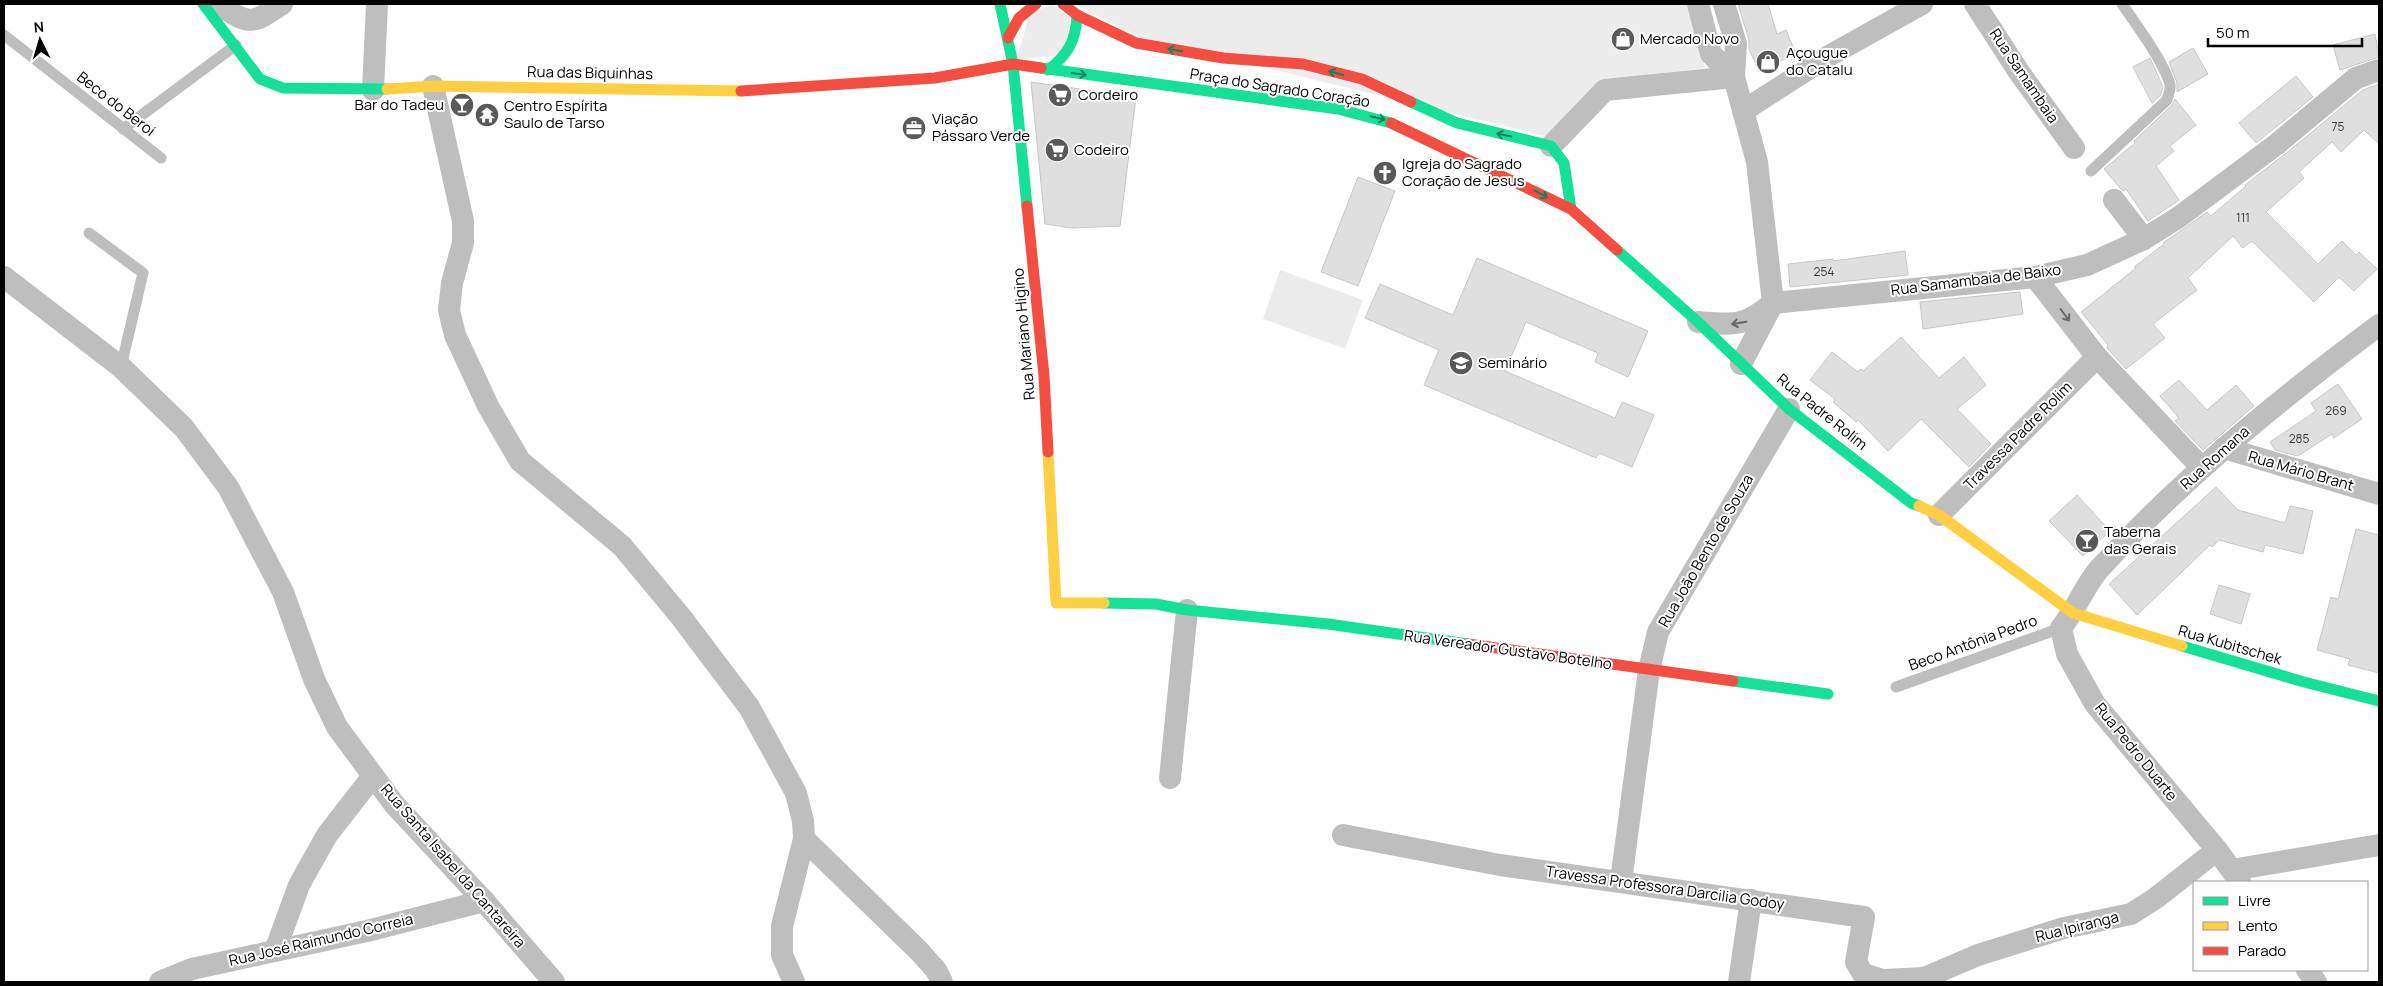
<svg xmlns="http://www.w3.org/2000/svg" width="2383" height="986" viewBox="0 0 2383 986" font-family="Manrope,sans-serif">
	<rect width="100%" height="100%" fill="#fff"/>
	<g fill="#ececec">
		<path d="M1052 4 1071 18 1062 55 1016 60 1030 13Z"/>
		<path d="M1073 4H1689L1705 68 1602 81 1545 136 1140 37Z"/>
		<path d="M1280 270 1363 300 1345 349 1263 319Z"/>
	</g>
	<g fill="#dfdfdf" stroke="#c7c7c7">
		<path d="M1738 4H1768L1777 34 1786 30 1796 54 1759 71 1749 49V40Z"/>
		<path d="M2375 34 2379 57 2340 70 2333 45Z"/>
		<path d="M2193 48 2208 74 2177 92V83L2169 62Z"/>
		<path d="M2150 58 2163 87 2160 96 2152 103 2133 67Z"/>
		<path d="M2296 76 2313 97 2256 143 2239 123Z"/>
		<path d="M1031 82 1136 97 1120 226 1072 228 1045 224Z"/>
		<path d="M2379 84V144L2364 130 2341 152 2332 142 2299 172 2304 178 2266 212 2318 264 2342 241 2356 255 2359 252 2377 269 2354 291 2339 277 2314 302 2252 241 2243 248 2233 236 2188 278 2197 290 2153 324 2165 338 2126 369 2107 348 2108 345 2081 312 2136 268 2134 267 2164 244 2163 243 2207 212 2211 216 2246 186 2245 185 2285 154 2363 90Z"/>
		<path d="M2175 99 2196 125 2170 146 2174 151 2156 166 2179 200 2148 221 2126 189 2123 191 2121 189 2104 169 2135 143 2134 141 2172 105Z"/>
		<path d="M1358 177 1395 191 1358 286 1321 272Z"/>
		<path d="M1905 251 1908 275 1790 287 1788 264 1833 259V261Z"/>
		<path d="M1477 258 1648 331 1628 377 1595 362 1598 353 1526 322 1505 371 1615 418 1622 402 1654 415 1632 467 1599 453 1596 458 1424 385 1439 350 1365 318 1380 284 1453 315Z"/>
		<path d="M2020 292 2023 314 1923 329 1920 302Z"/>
		<path d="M1901 337 1939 378 1964 357 1986 385 1957 409 1991 444 1969 467 1921 419 1888 451 1858 420 1856 422 1833 402 1835 399 1810 380 1832 352 1858 372 1861 369 1863 371Z"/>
		<path d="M2179 380 2207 410 2236 385 2254 406 2203 450 2175 421 2179 418 2160 396Z"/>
		<path d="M2338 384 2362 419 2334 438 2332 434 2298 456 2275 450 2270 442 2316 411 2311 403Z"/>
		<path d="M2216 487 2238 510 2285 523 2290 506 2313 511 2303 554 2265 545 2263 552 2219 540 2212 547 2210 545 2137 615 2109 584Z"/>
		<path d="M2077 495 2110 531 2083 556 2049 521Z"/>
		<path d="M2356 529 2379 535V673L2348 665 2350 659 2317 650 2331 597 2338 599Z"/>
		<path d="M2219 585 2250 594 2241 624 2210 614Z"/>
	</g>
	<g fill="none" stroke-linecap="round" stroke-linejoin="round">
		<g stroke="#bebebe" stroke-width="11">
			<path d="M4 35 161 158"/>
			<path d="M123 129 236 45"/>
			<path d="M2091 171 2167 100C2168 95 2171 90 2170 85 2165 63 2135 23 2122 4"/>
			<path d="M89 233 143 273 121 367"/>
			<path d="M1896 687 2061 628"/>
		</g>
		<g stroke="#bebebe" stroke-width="22">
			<path d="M216 4C249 23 249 27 282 4"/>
			<path d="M1698 4 1711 54 1734 77"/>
			<path d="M1724 4 1736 44 1734 77 1757 162 1773 303 1741 364"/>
			<path d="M1975 4 2019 72 2074 148"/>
			<path d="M433 86 463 221V243L452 283 449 310 455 335 488 406 520 461 622 546 681 617 749 707 796 793 803 821 804 839 782 926V955L794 982"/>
			<path d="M373 90 377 4"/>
			<path d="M1743 111 1827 57 1922 4"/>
			<path d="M1551 146 1605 90 1734 77"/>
			<path d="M2114 200 2144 239"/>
			<path d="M4 277 121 367 184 428 228 487 283 592 314 679 337 727 394 804 484 901 554 982"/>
			<path d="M2035 277 2097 357 2201 467"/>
			<path d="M1698 322C1735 325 1744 327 1773 303L2035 277 2087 265 2144 239 2179 217 2277 144 2356 78 2379 70"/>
			<path d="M2224 448 2379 494"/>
			<path d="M1939 515 2097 357"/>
			<path d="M1170 778 1187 610"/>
			<path d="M1343 835 1500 865 1864 917 1856 962 1863 974 1883 980 1924 978V982"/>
			<path d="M804 839 919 951 936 970 942 982"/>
			<path d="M2232 870 2379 845"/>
			<path d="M1621 881 1649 670 1658 632 1789 409"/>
			<path d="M2240 882 2217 850 2095 704 2067 654 2061 628C2076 610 2086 583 2100 568 2184 477 2280 399 2379 325"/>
			<path d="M275 951 299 885 327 835 373 776"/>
			<path d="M2307 970 2316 982"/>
			<path d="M1924 978 1978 955 2064 928 2131 914 2156 898 2217 850"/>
			<path d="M160 982 192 969 367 931 484 901"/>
			<path d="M1739 982 1751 900"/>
		</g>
		<g stroke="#16e098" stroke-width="11">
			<path d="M203 4 260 79 283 88 387 89"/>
			<path d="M1000 4 1013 64 1027 206"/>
			<path d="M1041 68 1338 109 1391 123"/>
			<path d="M1048 70C1068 55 1076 40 1077 15"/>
			<path d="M1411 102 1457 123 1551 146 1564 163 1571 209"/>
			<path d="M1617 250 1698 322 1789 409 1911 503 1919 506"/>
			<path d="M1104 603 1156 604 1187 610 1328 624 1468 644"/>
			<path d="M2182 646 2304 682 2379 701"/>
			<path d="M1733 681 1828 694"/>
		</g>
		<g stroke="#ffcf43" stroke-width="11">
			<path d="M387 89 433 86 741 91"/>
			<path d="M1048 452 1056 603H1104"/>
			<path d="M1919 506 1939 515 2073 613 2182 646"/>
		</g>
		<g stroke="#f24e42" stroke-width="11">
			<path d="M1063 4 1077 15 1136 43 1223 58 1303 64 1362 79 1411 102"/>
			<path d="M1008 38 1019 18 1036 4"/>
			<path d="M741 91 935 78 1013 64 1041 68"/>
			<path d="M1391 123 1571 209 1617 250"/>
			<path d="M1027 206 1044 376 1048 452"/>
			<path d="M1468 644 1733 681"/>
		</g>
	</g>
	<defs><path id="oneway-shaft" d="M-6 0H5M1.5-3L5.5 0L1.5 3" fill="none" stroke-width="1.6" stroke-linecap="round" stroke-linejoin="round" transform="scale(1.25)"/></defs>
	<g stroke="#0d865b">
		<use href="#oneway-shaft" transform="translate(1175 50) rotate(-171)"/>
		<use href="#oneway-shaft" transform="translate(1336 73) rotate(-165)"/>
		<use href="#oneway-shaft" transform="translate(1079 74) rotate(8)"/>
		<use href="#oneway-shaft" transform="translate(1378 118) rotate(14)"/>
		<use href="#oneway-shaft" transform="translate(1504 135) rotate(-169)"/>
		<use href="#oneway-shaft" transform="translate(1541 194) rotate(28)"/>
	</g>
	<g stroke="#686868">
		<use href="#oneway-shaft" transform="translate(2065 315) rotate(53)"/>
		<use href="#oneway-shaft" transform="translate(1739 323) rotate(171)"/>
	</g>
	<defs>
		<g id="shop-disc" transform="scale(1.25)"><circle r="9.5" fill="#595959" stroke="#fff"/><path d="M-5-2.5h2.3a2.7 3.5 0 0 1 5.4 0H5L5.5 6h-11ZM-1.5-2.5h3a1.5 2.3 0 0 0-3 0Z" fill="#fff"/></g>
		<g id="supermarket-disc" transform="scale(1.25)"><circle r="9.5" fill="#595959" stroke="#fff"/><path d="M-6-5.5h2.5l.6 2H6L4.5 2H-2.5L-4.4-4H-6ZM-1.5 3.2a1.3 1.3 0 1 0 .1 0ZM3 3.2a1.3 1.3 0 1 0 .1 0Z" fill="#fff"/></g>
		<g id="bar-disc" transform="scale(1.25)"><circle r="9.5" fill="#595959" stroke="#fff"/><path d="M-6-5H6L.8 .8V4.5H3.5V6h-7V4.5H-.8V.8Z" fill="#fff"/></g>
		<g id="temple-disc" transform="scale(1.25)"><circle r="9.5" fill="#595959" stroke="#fff"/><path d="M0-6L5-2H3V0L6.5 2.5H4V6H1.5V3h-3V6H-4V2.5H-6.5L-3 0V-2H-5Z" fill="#fff"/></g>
		<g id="office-disc" transform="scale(1.25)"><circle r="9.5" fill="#595959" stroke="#fff"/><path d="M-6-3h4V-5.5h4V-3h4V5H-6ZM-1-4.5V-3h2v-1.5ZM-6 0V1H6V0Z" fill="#fff"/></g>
		<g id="church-disc" transform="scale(1.25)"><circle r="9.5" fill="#595959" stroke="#fff"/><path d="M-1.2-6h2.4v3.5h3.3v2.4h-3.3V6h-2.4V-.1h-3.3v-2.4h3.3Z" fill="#fff"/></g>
		<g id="school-disc" transform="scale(1.25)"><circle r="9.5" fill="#595959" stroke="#fff"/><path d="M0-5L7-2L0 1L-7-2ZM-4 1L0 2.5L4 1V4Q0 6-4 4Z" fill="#fff"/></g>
	</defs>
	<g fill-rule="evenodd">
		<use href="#shop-disc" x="1623" y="39"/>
		<use href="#shop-disc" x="1768" y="62"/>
		<use href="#supermarket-disc" x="1060" y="95"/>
		<use href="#bar-disc" x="462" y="105"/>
		<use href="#temple-disc" x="487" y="115"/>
		<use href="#office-disc" x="914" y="128"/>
		<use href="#supermarket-disc" x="1057" y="150"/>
		<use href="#church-disc" x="1385" y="173"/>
		<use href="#school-disc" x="1461" y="363"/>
		<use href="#bar-disc" x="2087" y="541"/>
	</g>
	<g text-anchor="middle" stroke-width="4" stroke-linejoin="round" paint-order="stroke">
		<g font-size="12" fill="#383838">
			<text x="2338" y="131">75</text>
			<text x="2243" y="222">111</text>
			<text x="1824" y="276">254</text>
			<text x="2336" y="415">269</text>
			<text x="2299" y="443">285</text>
		</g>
		<g font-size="15" fill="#000" stroke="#fff" text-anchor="start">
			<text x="1640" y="44">Mercado Novo</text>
			<text x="1786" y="58">Açougue<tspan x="1786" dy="17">do Catalu</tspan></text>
			<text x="1078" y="100">Cordeiro</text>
			<text x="444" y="110" text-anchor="end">Bar do Tadeu</text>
			<text x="504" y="111">Centro Espírita<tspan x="504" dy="17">Saulo de Tarso</tspan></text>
			<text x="932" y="124">Viação<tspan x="932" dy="17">Pássaro Verde</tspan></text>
			<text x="1074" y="155">Codeiro</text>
			<text x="1402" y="169">Igreja do Sagrado<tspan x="1402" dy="17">Coração de Jesus</tspan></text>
			<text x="1478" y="368">Seminário</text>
			<text x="2104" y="537">Taberna<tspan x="2104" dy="17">das Gerais</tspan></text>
		</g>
		<g font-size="15" fill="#000" stroke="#fff">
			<text transform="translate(590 73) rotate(1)" y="5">Rua das Biquinhas</text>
			<text transform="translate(2024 76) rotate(56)" y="5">Rua Samambaia</text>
			<text transform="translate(1280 88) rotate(9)" y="5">Praça do Sagrado Coração</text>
			<text transform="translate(116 104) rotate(38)" y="5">Beco do Beroi</text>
			<text transform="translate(1976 280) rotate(-7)" y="5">Rua Samambaia de Baixo</text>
			<text transform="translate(1024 334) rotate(-95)" y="5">Rua Mariano Higino</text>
			<text transform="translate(1822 412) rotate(39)" y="5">Rua Padre Rolim</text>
			<text transform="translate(2018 436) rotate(-45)" y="5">Travessa Padre Rolim</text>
			<text transform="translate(2215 458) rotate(-42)" y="5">Rua Romana</text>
			<text transform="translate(2301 471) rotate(16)" y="5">Rua Mário Brant</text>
			<text transform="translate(1706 551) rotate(-60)" y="5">Rua João Bento de Souza</text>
			<text transform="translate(1973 643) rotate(-20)" y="5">Beco Antônia Pedro</text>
			<text transform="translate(2230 645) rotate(16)" y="5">Rua Kubitschek</text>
			<text transform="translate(1508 650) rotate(8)" y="5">Rua Vereador Gustavo Botelho</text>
			<text transform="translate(2136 752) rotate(51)" y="5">Rua Pedro Duarte</text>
			<text transform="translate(453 866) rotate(49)" y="5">Rua Santa Isabel da Cantareira</text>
			<text transform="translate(1665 888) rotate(8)" y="5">Travessa Professora Darcilia Godoy</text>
			<text transform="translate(2077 927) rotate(-14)" y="5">Rua Ipiranga</text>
			<text transform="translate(321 940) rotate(-13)" y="5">Rua José Raimundo Correia</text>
		</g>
	</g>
	<rect width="2383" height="986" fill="none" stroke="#000000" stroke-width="10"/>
	<rect x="2193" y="881" width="175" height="90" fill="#ffffff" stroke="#999999"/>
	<rect x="2203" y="897" width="25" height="8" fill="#16e098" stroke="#999999"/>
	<text x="2238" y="906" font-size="15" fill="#000000">Livre</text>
	<rect x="2203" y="922" width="25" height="8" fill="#ffcf43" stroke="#999999"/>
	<text x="2238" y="931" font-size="15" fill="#000000">Lento</text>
	<rect x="2203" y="947" width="25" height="8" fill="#f24e42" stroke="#999999"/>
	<text x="2238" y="956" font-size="15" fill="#000000">Parado</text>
	<g transform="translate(40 40) rotate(355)" stroke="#ffffff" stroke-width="4" paint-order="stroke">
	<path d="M0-4L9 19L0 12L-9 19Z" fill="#000000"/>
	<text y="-8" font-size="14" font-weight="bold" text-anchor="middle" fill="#000000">N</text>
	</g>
	<path d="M2208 38v8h154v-8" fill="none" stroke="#000000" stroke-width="2.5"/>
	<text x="2216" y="38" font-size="15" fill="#000000" stroke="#ffffff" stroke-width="4" paint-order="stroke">50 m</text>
</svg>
